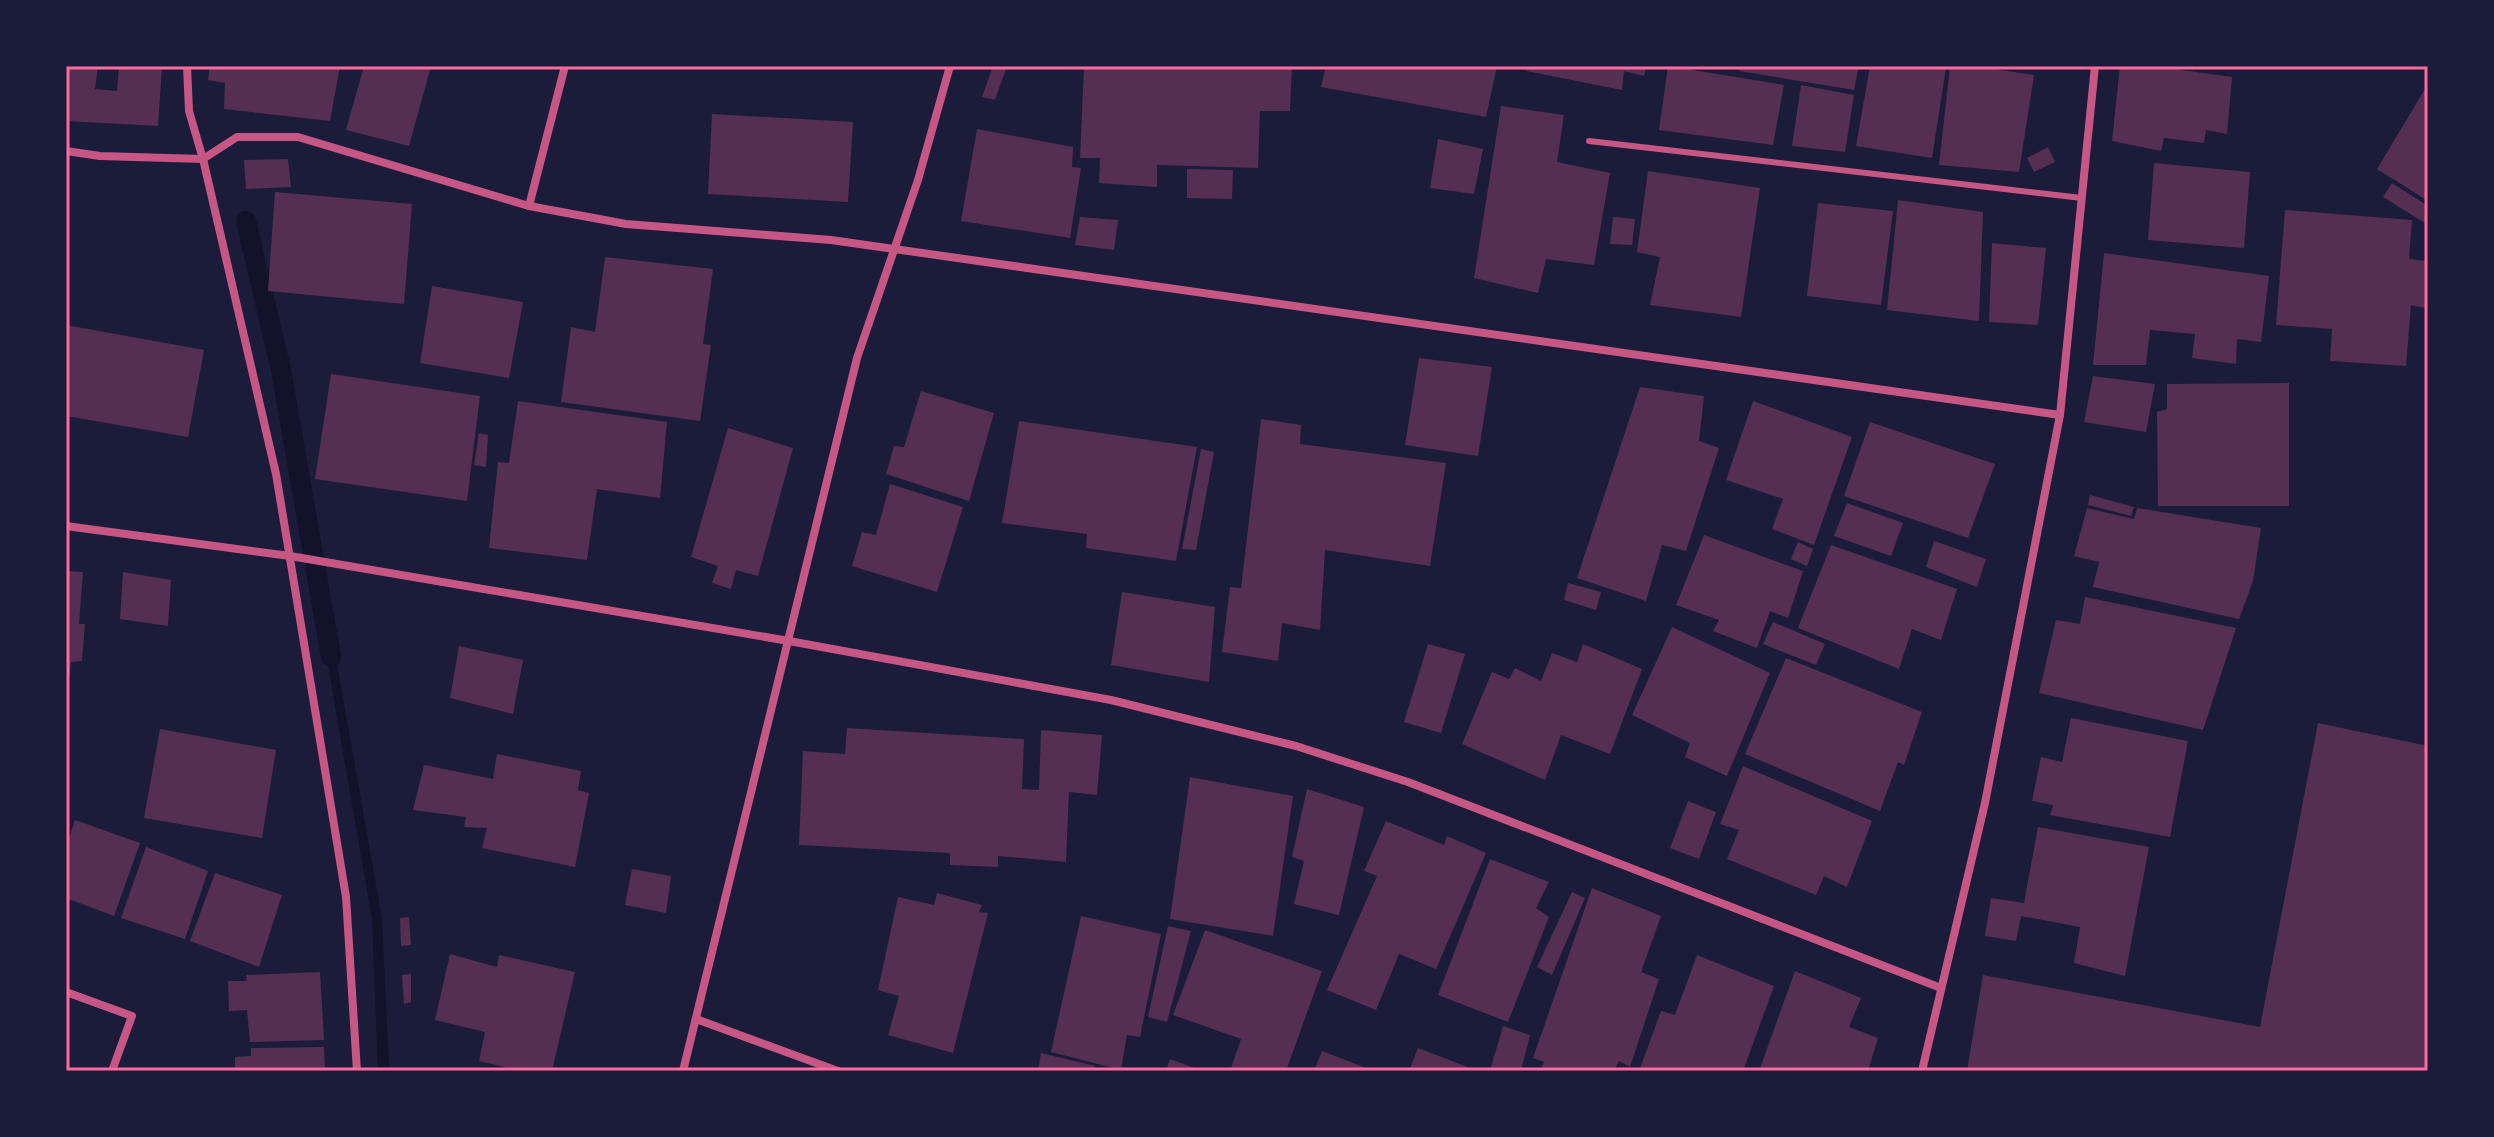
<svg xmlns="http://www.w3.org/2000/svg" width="2494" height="1137" viewBox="0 0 2494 1137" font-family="'Fira Sans',sans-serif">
	<rect width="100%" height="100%" fill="#1b1b3a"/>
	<path fill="#12122b" d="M331 630 382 919 389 1071H378L372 919 322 631Z"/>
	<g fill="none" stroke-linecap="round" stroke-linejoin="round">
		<path stroke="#12122b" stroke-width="20" d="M246 221 281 370 331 657"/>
	</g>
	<g fill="#542f53">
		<path d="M66 66H98L95 89 117 91 119 66H162L158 126 66 121Z"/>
		<path d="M210 66H340L330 121 224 109 225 83 208 80Z"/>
		<path d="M364 66H431L409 146 346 130Z"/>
		<path d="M993 66H1007L995 100 982 97Z"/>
		<path d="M1084 66H1292L1290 111H1260L1258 168 1157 165V187L1099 183 1100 158H1080Z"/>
		<path d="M1326 66H1497L1486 117 1321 87Z"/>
		<path d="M1527 66H1646L1644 76 1624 71 1622 90 1526 71Z"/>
		<path d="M1668 66 1784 85 1773 145 1659 130Z"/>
		<path d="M1741 66H1859L1854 90 1739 71Z"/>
		<path d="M1870 66 1946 68 1932 158 1856 146Z"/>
		<path d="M1950 66H1974L2034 75 2019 172 1939 165Z"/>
		<path d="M2120 66H2153L2232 77 2227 134 2206 130 2204 143 2164 138 2161 151 2112 141Z"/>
		<path d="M2428 84V201L2377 169Z"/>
		<path d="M1801 85 1854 95 1845 152 1792 146Z"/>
		<path d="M1501 106 1564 115 1557 162 1610 173 1594 265 1546 259 1538 293 1474 278Z"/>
		<path d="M712 114 853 122 848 202 708 194Z"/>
		<path d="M977 129 1073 147 1072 167 1081 168 1070 238 961 221Z"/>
		<path d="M1438 139 1483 149 1474 194 1430 188Z"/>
		<path d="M2048 147 2055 162 2034 172 2027 158Z"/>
		<path d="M288 159 291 187 246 189 244 160Z"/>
		<path d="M2154 163 2250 172 2244 248 2148 240Z"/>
		<path d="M1187 169 1233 170 1232 199 1187 198Z"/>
		<path d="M1648 171 1760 188 1741 317 1650 305 1660 257 1637 252Z"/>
		<path d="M2392 183 2428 206V225L2383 197Z"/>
		<path d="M275 192 412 204 404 304 268 291Z"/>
		<path d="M1898 200 1983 212 1979 321 1887 310Z"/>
		<path d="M1818 203 1893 211 1881 305 1807 296Z"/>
		<path d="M2285 210 2412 220 2409 259 2428 261V264L2425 308 2411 305 2406 366 2330 361 2332 329 2276 325Z"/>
		<path d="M1080 217 1118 220 1114 250 1075 245Z"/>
		<path d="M1613 217 1635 219 1632 245 1610 244Z"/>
		<path d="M1992 243 2046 248 2038 325 1989 322Z"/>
		<path d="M2104 253 2269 276 2261 342 2237 339 2236 364 2192 358 2195 334 2150 330 2146 365H2093Z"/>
		<path d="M605 257 713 269 703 344 711 345 700 421 561 402 571 327 595 332Z"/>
		<path d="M432 286 523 302 509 378 420 363Z"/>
		<path d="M66 325 204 350 188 437 66 416Z"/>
		<path d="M1419 358 1492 367 1478 456 1405 445Z"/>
		<path d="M331 374 480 396 467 501 315 479Z"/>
		<path d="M2093 376 2155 384 2146 432 2084 422Z"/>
		<path d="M2289 383V506H2158L2157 412 2167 409V384Z"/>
		<path d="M1640 387 1704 396 1699 441 1719 448 1686 551 1662 545 1646 601 1577 578Z"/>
		<path d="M921 391 994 413 969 501 886 474 894 446 904 447Z"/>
		<path d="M518 401 667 422 660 498 597 489 587 560 489 548 498 462 509 463Z"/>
		<path d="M1753 401 1852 437 1814 545 1772 529 1783 499 1726 480Z"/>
		<path d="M1261 419 1301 425 1300 444 1446 463 1430 566 1325 550 1320 630 1282 623 1278 661 1222 652 1230 587 1241 588Z"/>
		<path d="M1019 421 1197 447 1176 561 1086 548 1087 534 1002 523Z"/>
		<path d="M1870 422 1995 464 1968 538 1844 496Z"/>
		<path d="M728 428 793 448 758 576 736 570 731 589 712 583 718 566 691 557Z"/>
		<path d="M479 433 488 435 486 467 474 465Z"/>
		<path d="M1201 449 1214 452 1196 550 1182 549Z"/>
		<path d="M890 484 963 507 937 592 852 566 862 532 876 535Z"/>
		<path d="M2090 495 2134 507 2131 516 2088 505Z"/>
		<path d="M1847 503 1903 523 1891 556 1834 536Z"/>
		<path d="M2087 508 2134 519 2137 508 2261 528 2253 581 2239 619 2093 587 2099 562 2074 556Z"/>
		<path d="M1704 535 1803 571 1788 618 1770 611 1757 648 1713 631 1719 620 1676 605Z"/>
		<path d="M1934 541 1986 559 1977 587 1926 567Z"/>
		<path d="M1798 542 1813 549 1807 566 1791 559Z"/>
		<path d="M1831 545 1957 589 1941 640 1912 629 1899 669 1798 628Z"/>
		<path d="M66 571 83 572 79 624H85L82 661 71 662 68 689H66Z"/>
		<path d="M123 572 171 580 168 626 120 619Z"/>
		<path d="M1568 583 1601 592 1596 610 1564 600Z"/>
		<path d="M1122 592 1215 607 1209 682 1111 665Z"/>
		<path d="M2085 597 2236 628 2203 730 2039 693 2056 620 2080 624Z"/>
		<path d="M1773 622 1825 644 1816 665 1763 644Z"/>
		<path d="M1672 627 1770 673 1727 776 1685 757 1690 743 1632 715Z"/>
		<path d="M1428 644 1465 654 1441 733 1404 722Z"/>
		<path d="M1583 644 1642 669 1610 754 1561 735 1545 780 1462 744 1492 672 1509 679 1515 668 1541 681 1552 653 1577 662Z"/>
		<path d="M459 646 523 660 513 714 450 698Z"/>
		<path d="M1786 658 1922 712 1904 765 1898 762 1880 811 1745 754Z"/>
		<path d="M2071 718 2188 741 2170 837 2050 815 2053 805 2032 801 2041 757 2062 762Z"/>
		<path d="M2318 723 2428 746V1071H1967L1983 975 2260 1027Z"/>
		<path d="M847 728 1024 739 1022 789 1039 790 1041 730 1102 735 1097 795 1069 792 1066 862 998 856V867L950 865V853L799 845 803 751 845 754Z"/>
		<path d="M160 729 276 750 262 838 144 818Z"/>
		<path d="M497 754 581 771 578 790 589 793 575 867 482 848 487 828 464 827 466 817 413 810 424 765 493 779Z"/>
		<path d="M1743 766 1872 821 1847 887 1824 876 1816 895 1727 859 1739 830 1720 824Z"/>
		<path d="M1190 777 1293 796 1273 936 1170 919Z"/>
		<path d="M1307 789 1364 807 1339 915 1294 904 1304 861 1292 857Z"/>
		<path d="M1688 801 1716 812 1699 859 1670 848Z"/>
		<path d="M75 820 140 843 114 916 66 898V848Z"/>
		<path d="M1386 821 1444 845 1447 836 1486 853 1436 969 1399 954 1376 1010 1327 990 1377 876 1364 871Z"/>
		<path d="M2038 827 2149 847 2125 976 2074 963 2080 927 2021 916 2016 941 1985 936 1991 898 2024 903Z"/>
		<path d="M146 847 208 871 185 939 121 918Z"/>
		<path d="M1490 859 1549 882 1536 908 1549 917 1508 1022 1438 995Z"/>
		<path d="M632 869 671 876 666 913 625 905Z"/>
		<path d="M215 873 282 895 259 967 190 941Z"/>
		<path d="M1592 888 1661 916 1641 972 1659 979 1630 1067 1619 1061 1614 1071H1540L1544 1062 1533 1058Z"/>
		<path d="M1572 892 1585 898 1552 975 1537 967Z"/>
		<path d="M937 893 982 905 979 912 988 913 953 1053 888 1035 899 996 878 990 898 897 934 905Z"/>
		<path d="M1081 916 1161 934 1140 1037 1127 1035 1121 1070 1051 1052Z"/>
		<path d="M409 917 411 945 401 946 400 918Z"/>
		<path d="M1168 926 1191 931 1167 1022 1148 1017Z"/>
		<path d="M1205 930 1322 971 1286 1071H1230L1241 1039 1173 1015Z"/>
		<path d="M450 954 497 967 499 955 575 972 552 1071H521L479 1061 485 1032 435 1020Z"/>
		<path d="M1697 955 1774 986 1743 1071H1639L1661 1011 1675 1015Z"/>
		<path d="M1795 971 1861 998 1849 1027 1878 1038 1868 1071H1759Z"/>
		<path d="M320 972 324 1040 250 1042 247 1010 229 1011 228 981H246L247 975Z"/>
		<path d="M411 974V1002L404 1004 402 975Z"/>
		<path d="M1503 1026 1530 1035 1521 1071H1490Z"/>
		<path d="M324 1047 325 1071H235V1057L251 1056V1048Z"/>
		<path d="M1418 1048 1478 1071H1409Z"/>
		<path d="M1322 1051 1374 1071H1314Z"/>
		<path d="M1041 1053 1095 1066 1094 1071H1038Z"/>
		<path d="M1170 1059 1203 1071H1166Z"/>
	</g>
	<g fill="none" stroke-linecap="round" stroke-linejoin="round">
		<path stroke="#c65784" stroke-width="6" d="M1589 141 2082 198"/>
		<g stroke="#c65784" stroke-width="8">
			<path d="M187 66 189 111 203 159 276 474 346 897 357 1071"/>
			<path d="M66 151 100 156 203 159 237 137H298L529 206 626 224 831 240 2060 415"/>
			<path d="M529 206 565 66"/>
			<path d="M66 526 290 556 789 641 1111 700 1296 746 1408 782 1941 988"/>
			<path d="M66 992 132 1016 112 1071"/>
			<path d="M696 1019 838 1071"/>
			<path d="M683 1071 857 358 918 180 950 66"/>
			<path d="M1922 1071 1985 803 2060 415 2095 66"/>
		</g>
	</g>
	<rect width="2494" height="1137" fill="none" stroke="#1b1b3a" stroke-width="136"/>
	<rect x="68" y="68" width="2358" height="1001" fill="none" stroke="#ff6b9d" stroke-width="3"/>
</svg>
